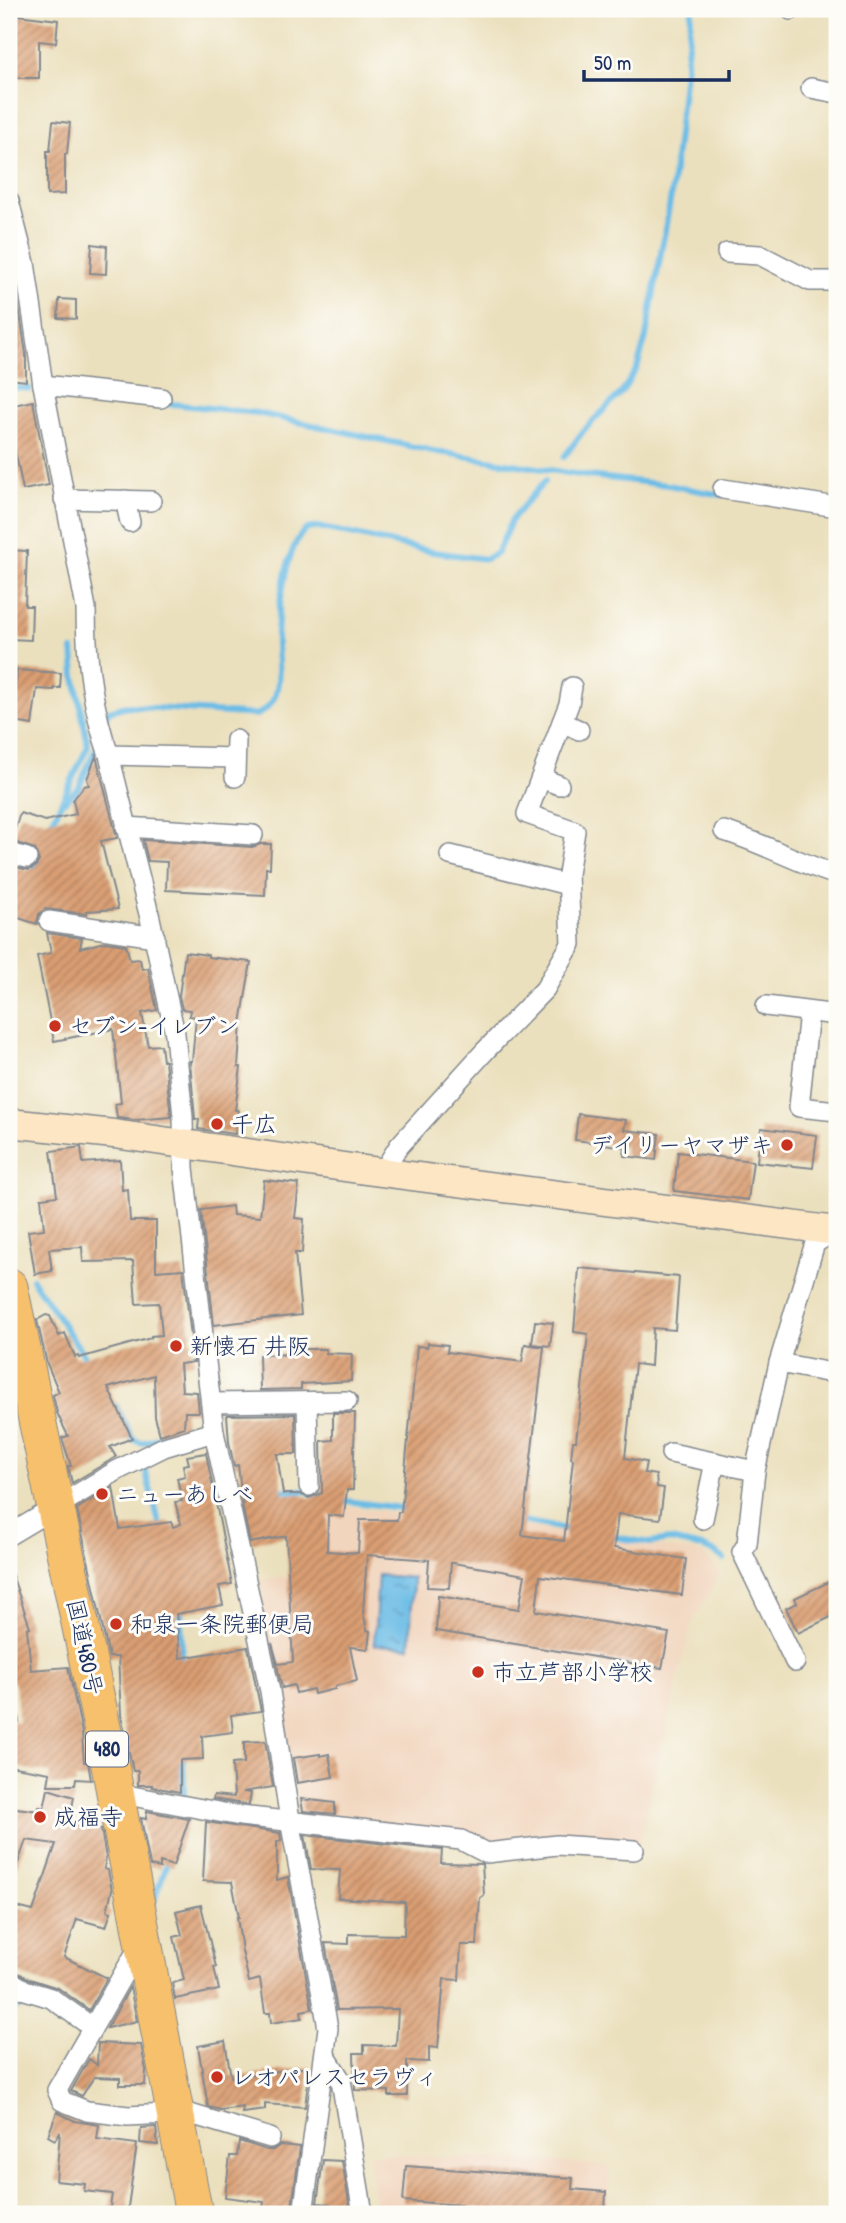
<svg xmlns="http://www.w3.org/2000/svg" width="846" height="2223" viewBox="0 0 846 2223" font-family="'Patrick Hand','Klee One',sans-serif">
	<defs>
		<pattern id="water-ripples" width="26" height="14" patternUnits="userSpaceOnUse" patternTransform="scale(1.75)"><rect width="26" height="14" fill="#6bbce6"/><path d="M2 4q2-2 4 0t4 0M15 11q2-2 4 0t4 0" fill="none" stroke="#5799be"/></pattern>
		<pattern id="building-hatch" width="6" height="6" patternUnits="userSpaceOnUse" patternTransform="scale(1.75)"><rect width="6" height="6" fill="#da9e72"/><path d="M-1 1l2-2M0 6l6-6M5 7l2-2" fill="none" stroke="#b08161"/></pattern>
	</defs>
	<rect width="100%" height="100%" fill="#fdfcf7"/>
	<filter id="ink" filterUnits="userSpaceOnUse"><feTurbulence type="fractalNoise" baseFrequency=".0143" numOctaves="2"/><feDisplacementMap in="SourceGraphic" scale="14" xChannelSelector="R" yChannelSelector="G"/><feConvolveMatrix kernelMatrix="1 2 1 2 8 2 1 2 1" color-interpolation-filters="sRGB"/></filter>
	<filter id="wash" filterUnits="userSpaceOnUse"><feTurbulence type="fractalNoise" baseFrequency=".00686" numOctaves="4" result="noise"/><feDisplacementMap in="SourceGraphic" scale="28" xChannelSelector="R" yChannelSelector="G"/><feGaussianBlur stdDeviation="1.57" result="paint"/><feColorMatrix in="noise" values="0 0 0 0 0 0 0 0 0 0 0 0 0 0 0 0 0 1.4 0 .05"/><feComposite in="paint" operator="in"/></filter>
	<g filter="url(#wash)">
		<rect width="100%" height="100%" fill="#ebe0bd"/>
		<g fill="#f1d5bd">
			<path d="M309 1501 396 1513 442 1514 704 1553 720 1573 690 1628 638 1848 488 1851 301 1819 271 1645 255 1581 306 1574Z"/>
			<path d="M369 2154 549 2161 609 2166V2214H376Z"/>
		</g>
		<path fill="url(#water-ripples)" stroke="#4376a2" stroke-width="2" d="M378 1575 413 1578 410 1647 374 1645Z"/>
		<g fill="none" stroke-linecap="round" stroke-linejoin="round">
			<g stroke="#6bbce6" stroke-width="6">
				<path d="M9 387 30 389"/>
				<path d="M163 403 257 413 433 451 580 475 668 485 721 495"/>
				<path d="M564 457 584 430 622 392 637 368 646 337 671 196 692 9"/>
				<path d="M106 716 109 711 127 706 257 715C266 710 271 705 275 696 282 677 276 655 277 636 278 613 286 542 307 529 310 528 315 528 318 527L433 552 486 559 497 553 512 519 545 481"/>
				<path d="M65 801 79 787 95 750"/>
				<path d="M50 826 88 746 75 677 73 650"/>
				<path d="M32 875 40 852"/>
				<path d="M32 1279 88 1361"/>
				<path d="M116 1406 133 1439 141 1443 187 1430"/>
				<path d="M144 1466 161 1530"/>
				<path d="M277 1490 305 1491 325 1497"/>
				<path d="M339 1500 408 1509"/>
				<path d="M516 1520 571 1530"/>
				<path d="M609 1536 650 1543 670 1540 702 1547 716 1553 724 1559"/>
				<path d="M178 1605 181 1613 182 1664"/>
				<path d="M183 1752 184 1802"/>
				<path d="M153 1904 169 1856"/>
				<path d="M9 2013 30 1998"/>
			</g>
		</g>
		<g id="blocks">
			<g fill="url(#building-hatch)">
				<path d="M9 14 58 20 56 43 39 41V78H9Z"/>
				<path d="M53 121 70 123 67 154H65V194L47 195V151H50Z"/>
				<path d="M92 244 107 246 106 274 90 273Z"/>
				<path d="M9 288H16L26 354V381L9 379Z"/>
				<path d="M59 299 76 300V319L58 318Z"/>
				<path d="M33 401 49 485 23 490 12 435 9 436V406Z"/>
				<path d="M9 550 27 551 25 606H32L31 640 9 639Z"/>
				<path d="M17 670 61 673 60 688H54V690L37 689 32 725 9 721V693L15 694Z"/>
				<path d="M96 756 117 838 101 841 118 909 87 911V914L45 909 39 914 37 924 9 915V866L29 870 35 867 39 861 35 849 11 841 20 813 45 821 76 814 73 800 84 786 89 785 87 779Z"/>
				<path d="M143 840 252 847 261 844H271L270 868H266L265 895 166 890 167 862 148 861Z"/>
				<path d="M47 933 82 938 80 948 105 942 126 945 130 960 140 959 142 969 148 968 157 1010 142 1013 148 1046 161 1045 163 1061H165L171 1117 135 1120 117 1118 115 1104 121 1103 113 1029 54 1041 37 956 51 953Z"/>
				<path d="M185 952 208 955V957L251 962 241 1023 238 1067H241L235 1110H238L235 1134 198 1129 199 1119H195L190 1061H192L196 1017 189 1016 190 1010 182 1009 179 996Z"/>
				<path d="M578 1114 626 1120 624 1130 659 1134 656 1160 624 1156 625 1147 575 1140Z"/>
				<path d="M761 1128 817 1135 813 1168 757 1162Z"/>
				<path d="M81 1147 83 1163 120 1160 122 1190 128 1189 130 1221H156V1271L183 1269 194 1362 180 1364 182 1391 197 1392 199 1412H185L184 1427 160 1435 155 1417 154 1375 108 1388 132 1438 110 1447 116 1457 72 1483 68 1466H71L62 1438 68 1436 57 1413 53 1395 59 1392 47 1364 37 1320 46 1315 50 1316 59 1336 65 1333 75 1357 78 1356 79 1358 151 1338V1336L162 1335 159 1303 136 1304 133 1261 83 1262 82 1247 49 1249 52 1271 35 1274 28 1231 44 1229 41 1198 57 1196 51 1151Z"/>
				<path d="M678 1152 753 1161 748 1200 674 1191Z"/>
				<path d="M264 1180 299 1184 295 1218 304 1219 302 1253H295L301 1315 214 1325 201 1210 232 1206 233 1215 260 1217Z"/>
				<path d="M579 1268 679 1277 675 1330 653 1328 651 1366 635 1364 625 1458 646 1462 644 1473 656 1475 657 1487 664 1488 660 1519 618 1514 614 1548 686 1559 682 1595 540 1576 536 1611 669 1633 662 1668 436 1631 438 1596 519 1609 525 1575 453 1563H451L449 1588 427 1587 429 1560 367 1555 363 1612 367 1630 370 1631 368 1649 350 1647 357 1681 335 1686V1689L314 1694 313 1689 296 1693 294 1685 282 1688 272 1643 278 1664 293 1662 286 1536 250 1543 243 1509 238 1465 234 1466 229 1442 227 1415 295 1414 296 1454H277L283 1494H300L309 1498 322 1493 321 1441 333 1440V1413H355L353 1490H347L344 1517 328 1515 327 1551 358 1553 360 1520H397L398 1512H401L417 1346 427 1347 428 1343 448 1345 447 1352 522 1362 525 1344 544 1347 522 1535 564 1541 573 1459 571 1458 573 1441H576L588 1334 574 1332Z"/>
				<path d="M535 1321 553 1323 550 1346 532 1344Z"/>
				<path d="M302 1349H326V1353L352 1354 351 1381 301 1384V1389L260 1390 259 1355 302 1354Z"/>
				<path d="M206 1453 232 1584 219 1586 223 1605 176 1614 180 1658 248 1647 261 1711 231 1715 233 1732 202 1736 203 1759 180 1760V1792L152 1787V1785H138V1771H133L121 1715 118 1657H109L77 1509 113 1487 120 1529 171 1522 173 1527 181 1524 175 1502 182 1501 177 1478 185 1476 183 1465 189 1464 187 1456Z"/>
				<path d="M9 1572H11L30 1627 27 1628 31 1670 68 1667 82 1733 84 1762H88L91 1780 76 1779 75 1785H48L50 1773 9 1766V1720L19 1722 15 1683H9Z"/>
				<path d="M837 1578V1614L798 1633 786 1608 797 1603 795 1598Z"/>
				<path d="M265 1741 273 1787 243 1792 251 1793 249 1805 213 1799 214 1795 234 1797 232 1764 244 1763V1742Z"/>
				<path d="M320 1754V1756L329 1754 333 1777 297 1783 293 1758Z"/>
				<path d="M48 1789 74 1797 69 1825 101 1829 106 1858 104 1869 108 1870 112 1890 107 1911 111 1912 106 1927 77 1919 64 1957 107 1978 89 2010 58 1988 30 1979 9 1968V1905L33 1911 56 1844 26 1840 11 1883H9V1807L39 1811V1807L44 1808Z"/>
				<path d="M301 1799 335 1803V1814L303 1811Z"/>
				<path d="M147 1811 189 1819 173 1866 160 1862V1868L150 1866 141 1818 146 1819Z"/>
				<path d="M206 1822 280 1833 281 1841 277 1842V1880L288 1877 312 2009 301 2011 302 2018 271 2023 270 2013H265L260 1979 249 1982 242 1951 237 1917H239L232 1882 203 1881Z"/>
				<path d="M305 1835 442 1850 441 1863 482 1864 484 1895 480 1898 477 1945H461L459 1980 444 1979 438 2048 429 2047V2062L407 2061V2096H389V2091L355 2090 354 2053H364V2045L396 2046 398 2009 337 2010 325 1943 349 1944V1934L404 1935 405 1902 338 1898 340 1870 311 1869Z"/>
				<path d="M201 1905 216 1967H214L219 1990 175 1999 172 1983 184 1980 174 1937 182 1935 176 1911Z"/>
				<path d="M130 1987 137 2021 107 2028Z"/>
				<path d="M225 2041 231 2077 310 2067 305 2107 265 2104V2110L242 2113 243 2107 221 2110 208 2107 198 2046Z"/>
				<path d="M98 2043 141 2045 146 2070 145 2085H120V2078L94 2077 82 2096 71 2091 89 2059 97 2065Z"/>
				<path d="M57 2112 75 2121 99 2125 97 2139 137 2144 127 2214H109L112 2194 84 2191 85 2184 56 2181 60 2132 55 2140 48 2136Z"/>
				<path d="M156 2127 158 2145 140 2143 141 2128Z"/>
				<path d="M239 2141 267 2150H273L280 2145 300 2147 291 2214H262L264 2202 225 2197 230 2156H237Z"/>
				<path d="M323 2160 342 2161 351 2214H336V2212L330 2211V2204L317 2203Z"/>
				<path d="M406 2166 573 2178 572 2189 606 2192 605 2214H522L523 2212 504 2210 461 2207V2205L403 2201Z"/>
			</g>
		</g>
	</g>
	<g filter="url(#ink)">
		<use href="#blocks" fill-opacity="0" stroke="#83888e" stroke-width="2"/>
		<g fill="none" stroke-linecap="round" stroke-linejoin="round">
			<g stroke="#83888e" stroke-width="22">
				<g id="street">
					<path d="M791 10 792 9"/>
					<path d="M811 88 837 93"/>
					<path d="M9 201 25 263 43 385 86 608C86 657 92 708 109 755L150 918 175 1034 183 1117 184 1168 214 1432 270 1691 290 1820 328 2028 303 2214"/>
					<path d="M727 253 760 255 810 281H837"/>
					<path d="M43 385 161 398"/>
					<path d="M723 489 837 507"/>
					<path d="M64 499 151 501"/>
					<path d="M125 500 130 522"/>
					<path d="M562 722 579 730"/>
					<path d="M109 755 235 758"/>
					<path d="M235 777 236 740"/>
					<path d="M541 778 559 785"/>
					<path d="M126 827 253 835"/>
					<path d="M724 831C763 843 798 863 837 875"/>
					<path d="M9 853 27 858"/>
					<path d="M450 855 568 885"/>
					<path d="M49 921 155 937"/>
					<path d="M766 1006 837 1015"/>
					<path d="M809 1012 799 1107 837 1111"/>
					<path d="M382 1173 399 1146 485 1051 545 989 571 944 568 874 575 831 527 814 569 704 572 687"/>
					<path d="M779 1363 837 1374"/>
					<path d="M307 1402 309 1486"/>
					<path d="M211 1403 347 1401"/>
					<path d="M671 1453 755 1471"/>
					<path d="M703 1519 715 1462"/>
					<path d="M9 1535 118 1470 164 1447 214 1432"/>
					<path d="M795 1662 742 1552 747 1544 755 1471 779 1363 815 1243 837 1230"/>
					<path d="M116 1793 240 1816 461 1840 486 1853 557 1845 634 1850"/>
					<path d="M140 1945 57 2090 62 2101 87 2111 128 2116 187 2113 270 2138"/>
					<path d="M9 1980 25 1990 51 1998 92 2027"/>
					<path d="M325 2055 341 2080 363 2214"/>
				</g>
			</g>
			<g stroke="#83888e" stroke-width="31">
				<path id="secondary" d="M9 1123 114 1134 365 1170 837 1231"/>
			</g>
			<g stroke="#83888e" stroke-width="39">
				<path id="highway" d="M9 1287 109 1760 194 2214"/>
			</g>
			<use href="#street" stroke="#fff" stroke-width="19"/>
			<use href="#secondary" stroke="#fce6c4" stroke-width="28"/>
			<use href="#highway" stroke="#f7c06c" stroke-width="37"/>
		</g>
	</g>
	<g fill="#c8321e" stroke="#fdfcf7" stroke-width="2.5">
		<circle cx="55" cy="1026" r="7"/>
		<circle cx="217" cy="1124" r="7"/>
		<circle cx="787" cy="1145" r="7"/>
		<circle cx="176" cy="1346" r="7"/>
		<circle cx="102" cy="1494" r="7"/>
		<circle cx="116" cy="1624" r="7"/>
		<circle cx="478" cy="1672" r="7"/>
		<circle cx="40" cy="1817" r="7"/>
		<circle cx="217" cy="2077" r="7"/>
	</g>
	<g text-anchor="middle" stroke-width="6" stroke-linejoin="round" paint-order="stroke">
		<rect fill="#fdfcf7" stroke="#5f6c8c" stroke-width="2" x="86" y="1731.5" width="42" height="35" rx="5"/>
		<g font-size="21" font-weight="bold" fill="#1b2f5e">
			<text x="107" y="1756">480</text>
		</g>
		<g font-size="23" fill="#1b2f5e" stroke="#fdfcf7" text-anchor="start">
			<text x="69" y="1034">セブン-イレブン</text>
			<text x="231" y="1132">千広</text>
			<text x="773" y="1153" text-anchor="end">デイリーヤマザキ</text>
			<text x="190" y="1354">新懐石 井阪</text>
			<text x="116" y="1502">ニューあしべ</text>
			<text x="130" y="1632">和泉一条院郵便局</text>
			<text x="492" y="1680">市立芦部小学校</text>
			<text x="54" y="1825">成福寺</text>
			<text x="231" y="2085">レオパレスセラヴィ</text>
		</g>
		<g font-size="23" fill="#1b2f5e" stroke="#fdfcf7">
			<text transform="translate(85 1647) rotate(78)" y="8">国道480号</text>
		</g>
	</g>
	<rect width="846" height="2223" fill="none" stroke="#fdfcf7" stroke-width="35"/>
	<path d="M584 70v10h145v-10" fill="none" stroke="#1b2f5e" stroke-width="3.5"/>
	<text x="594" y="70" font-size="21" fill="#1b2f5e" stroke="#fdfcf7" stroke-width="5" paint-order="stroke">50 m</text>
</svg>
